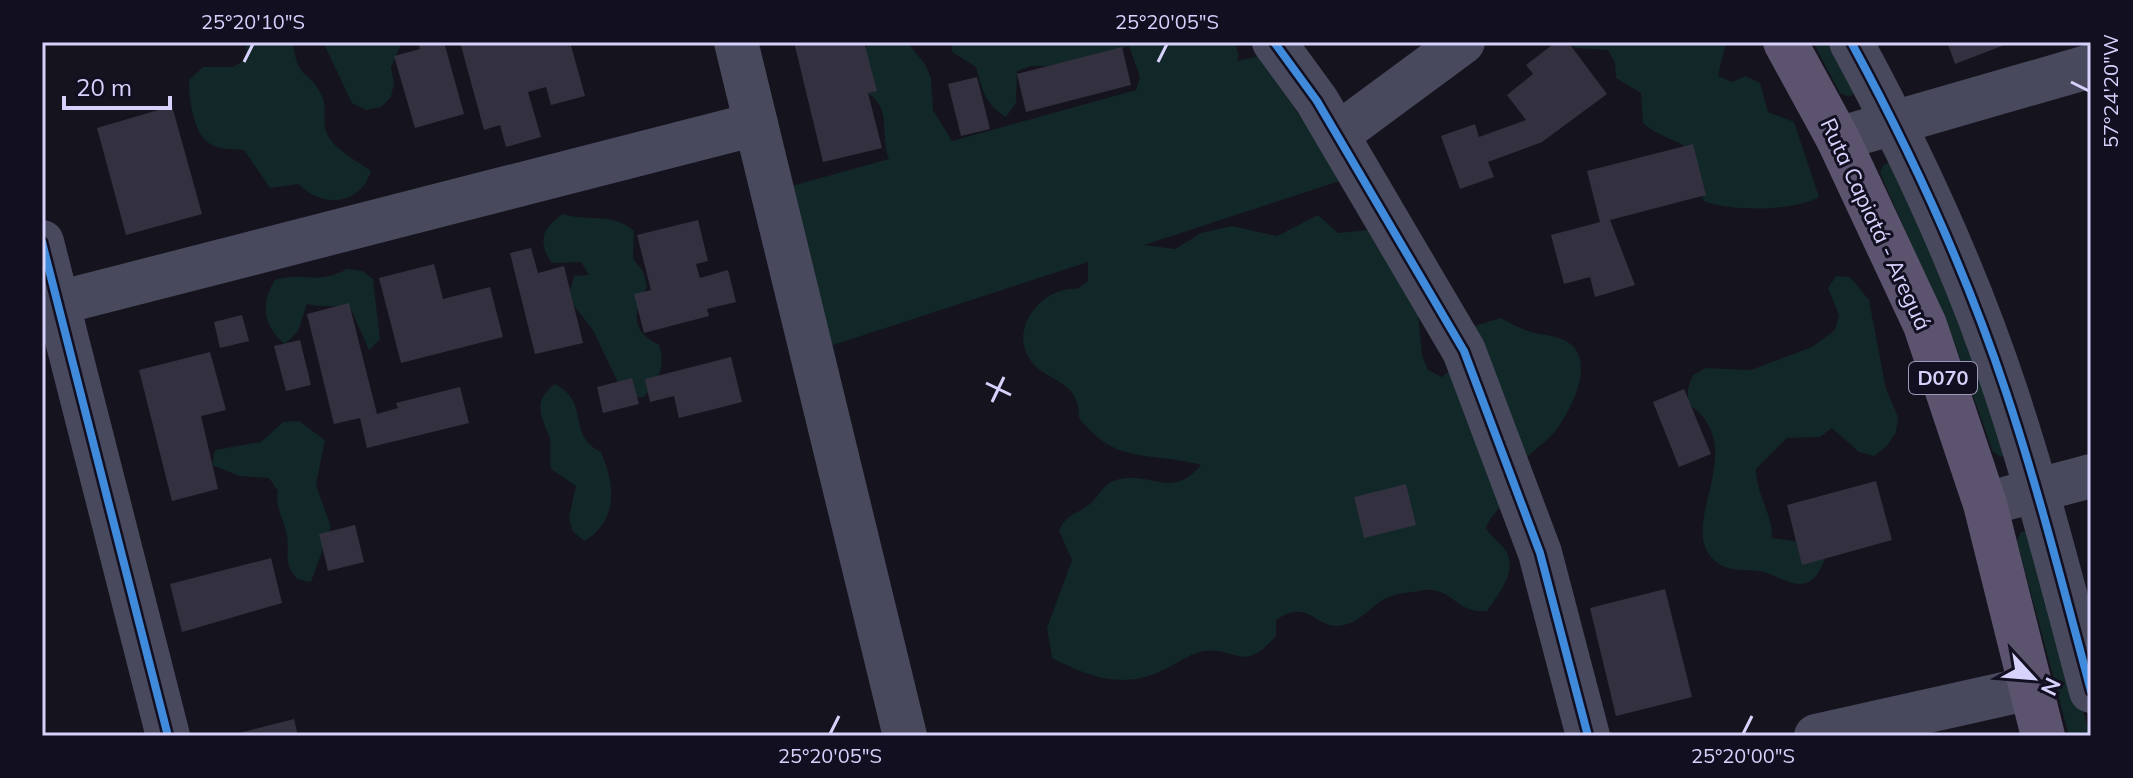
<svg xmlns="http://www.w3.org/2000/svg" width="2133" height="778" viewBox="0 0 2133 778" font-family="Mulish,sans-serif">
	<rect width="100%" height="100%" fill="#15131d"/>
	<g fill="#122727">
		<path d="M247 42H293C297 82 310 69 322 96 327 107 323 117 325 128 329 147 356 160 371 171 361 205 321 209 299 184L270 188 244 150C234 149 221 150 212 145 193 136 189 99 189 80L203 67H233L246 59Z"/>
		<path d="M323 42H402L391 68 394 83 391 97 381 107 366 110 352 103Z"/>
		<path d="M868 42H907L925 64 931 78 933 110 952 141 1136 90 1140 77 1129 46 1061 66H1031L1017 71 1016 103 1006 117C985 105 982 89 976 67L952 52V42H1234L1239 55 1237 61 1259 56 1343 180 1144 245 1175 249 1201 233 1232 226 1277 236 1318 215 1338 233 1369 230 1417 303 1422 355 1428 370 1442 377 1453 368 1468 328 1500 318C1509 322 1518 328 1528 331 1541 336 1556 334 1569 343 1596 362 1571 410 1556 430 1546 443 1528 454 1521 464 1514 474 1512 487 1506 498 1500 509 1491 515 1486 528 1491 536 1496 540 1503 547 1521 568 1499 593 1487 611 1457 613 1457 594 1432 590 1426 589 1419 591 1414 592 1371 594 1371 619 1344 625 1316 632 1310 596 1276 620V636C1242 675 1237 646 1204 651 1187 654 1174 666 1159 672 1120 689 1087 676 1052 658L1047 628 1072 560 1059 531C1066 513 1077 515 1091 503 1099 496 1103 485 1113 481 1149 468 1170 502 1201 465 1150 451 1116 466 1079 418 1080 373 1036 385 1025 349 1015 319 1048 286 1077 289L1088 281V262L815 351 777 190 889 159C879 133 893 108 866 92L861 63Z"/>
		<path d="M1564 42H1726L1718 76 1732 82 1746 76 1760 83 1768 112 1794 122 1819 197C1795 211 1731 212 1704 201L1698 187 1696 155C1680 139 1659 138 1643 123L1641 93 1616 78 1615 63 1608 50 1576 48Z"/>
		<path d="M1813 42H1836L1855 93 1849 97 1840 93Z"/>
		<path d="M1891 162 1899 165 2008 454 2001 457 1993 452 1955 344 1880 173 1883 165Z"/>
		<path d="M563 214C589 222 613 212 634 231L633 259 643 271 647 286C634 312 629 330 659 345 667 368 657 379 644 397H629L619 385 593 330 574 306 570 291 574 276 589 275 581 262 552 263C537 243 542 227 563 214Z"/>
		<path d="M347 269 362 271 373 279 380 339 369 350 351 309C335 304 322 308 307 304L298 331 285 344C263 327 260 303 275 280 305 271 314 286 347 269Z"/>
		<path d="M1836 276 1850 277 1869 300 1886 389 1898 417 1896 432 1887 446 1874 456 1859 452 1832 428 1820 437 1787 438 1756 469C1756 494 1772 512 1772 538L1814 544 1826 555C1821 571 1813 588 1793 583 1783 581 1774 575 1764 572 1746 568 1726 574 1712 558 1678 521 1752 446 1688 404V388L1693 375 1706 368 1751 370 1812 347 1835 330 1839 315 1828 288Z"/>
		<path d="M555 384C591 402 566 435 601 452 615 485 619 519 585 541L573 532 569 517 576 486 551 469C549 458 552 444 549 436 540 414 533 401 555 384Z"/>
		<path d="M299 421 325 440 316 485 331 527 311 582 297 579C282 560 290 557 287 536 284 518 275 510 278 491L269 478 239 476 212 465 215 450 261 442 283 422Z"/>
		<path d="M2028 531 2036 536 2090 736H2069L2017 541 2021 532Z"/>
	</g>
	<g fill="#33313f">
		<path d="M418 42H444L464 114 415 128 394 56 420 49Z"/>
		<path d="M460 42H570L585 96 551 105 546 87 528 92 541 137 506 147 500 125 484 130Z"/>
		<path d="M794 42H864L877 91 868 93 882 148 823 162Z"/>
		<path d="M1556 42H1568L1607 94 1542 142 1488 162 1494 177 1460 189 1441 136 1475 124 1479 137 1526 120 1507 95 1533 74 1526 65Z"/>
		<path d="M1947 42H2012L1955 64Z"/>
		<path d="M1122 47 1131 85 1026 112 1017 74Z"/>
		<path d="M977 77 990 129 961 136 948 84Z"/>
		<path d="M172 106 202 214 126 235 97 128Z"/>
		<path d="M1693 144 1706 195 1610 220 1635 285 1595 297 1590 277 1564 284 1551 235 1600 222 1587 171Z"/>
		<path d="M698 220 708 261 696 264 700 278 728 270 736 302 707 309 709 316 644 333 634 294 651 290 637 235Z"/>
		<path d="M531 248 538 273 564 266 583 343 535 354 510 253Z"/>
		<path d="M434 264 443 299 490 287 503 337 401 363 379 278Z"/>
		<path d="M349 303 377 414 398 408 396 403 460 387 469 423 367 448 360 418 334 424 307 314Z"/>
		<path d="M242 315 249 341 220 348 214 322Z"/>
		<path d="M300 340 311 385 286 391 274 346Z"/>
		<path d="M210 352 226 410 201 416 218 489 172 501 139 370Z"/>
		<path d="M731 357 742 402 679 418 674 396 650 402 645 379Z"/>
		<path d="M632 378 639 404 603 413 597 387Z"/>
		<path d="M1684 389 1711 454 1679 467 1653 402Z"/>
		<path d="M1876 481 1892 540 1802 565 1787 505Z"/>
		<path d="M1406 484 1416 525 1364 538 1354 497Z"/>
		<path d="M355 525 364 562 328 571 319 534Z"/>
		<path d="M271 558 282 603 182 632 170 584Z"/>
		<path d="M1665 589 1692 697 1616 716 1590 608Z"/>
		<path d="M294 719 298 736H231V735Z"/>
	</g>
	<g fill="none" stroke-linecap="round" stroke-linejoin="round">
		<g stroke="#49495d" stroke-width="44">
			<path d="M736 42 905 736"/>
			<path d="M1274 42 1317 101 1464 351 1540 553 1588 736"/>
			<path d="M1851 42C1912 154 1966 271 2006 392 2039 491 2064 591 2091 691"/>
			<path d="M1337 135 1463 42"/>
			<path d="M1838 139 2091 66"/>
			<path d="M42 242 168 736"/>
			<path d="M58 303 756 124"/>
			<path d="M2008 498 2091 476"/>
			<path d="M1816 736 2031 688"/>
		</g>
		<path stroke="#5c536e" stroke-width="44" d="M1785 42 1838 139 1925 325 1985 504 2043 736"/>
		<g stroke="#120f21" stroke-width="13">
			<g id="cycleway">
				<path d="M1274 42 1317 101 1464 351 1540 553 1588 736"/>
				<path d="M1851 42C1912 154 1966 271 2006 392 2039 491 2064 591 2091 691"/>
				<path d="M42 242 168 736"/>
			</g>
		</g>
		<use href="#cycleway" stroke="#408adc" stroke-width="8"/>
	</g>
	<path fill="none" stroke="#d6d2fc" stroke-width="3" d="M244 62 253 44M1158 62 1167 44M2071 82 2089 91M986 383 1011 395M992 402 1004 377M830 734 839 716M1743 734 1752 716"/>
	<g text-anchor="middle" stroke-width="6" stroke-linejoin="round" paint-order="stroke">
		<rect fill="#120f21" stroke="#9b98ba" stroke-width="2" x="1909" y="362" width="68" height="32" rx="6"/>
		<g font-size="20" font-weight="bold" fill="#d6d2fc">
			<text x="1943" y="385">D070</text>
		</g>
		<g font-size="22" fill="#d6d2fc" stroke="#120f21">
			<text transform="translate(1876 224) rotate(65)" y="8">Ruta Capiatá - Areguá</text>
		</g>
	</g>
	<rect width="2133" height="778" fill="none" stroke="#120f21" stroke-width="88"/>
	<g transform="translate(2033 678) rotate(116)" stroke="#120f21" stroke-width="6" paint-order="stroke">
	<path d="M0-6L14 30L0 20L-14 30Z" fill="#d6d2fc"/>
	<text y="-12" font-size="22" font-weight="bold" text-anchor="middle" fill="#d6d2fc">N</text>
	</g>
	<path d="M64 96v12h106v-12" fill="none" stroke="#d6d2fc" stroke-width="4"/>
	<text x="76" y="96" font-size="24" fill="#d6d2fc" stroke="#120f21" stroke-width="6" paint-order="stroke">20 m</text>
	<rect x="44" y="44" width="2045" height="690" fill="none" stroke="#d6d2fc" stroke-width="3"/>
	<g font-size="20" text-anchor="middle" fill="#d6d2fc">
		<text x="253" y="29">25°20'10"S</text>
		<text x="1167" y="29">25°20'05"S</text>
		<text transform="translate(2111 91) rotate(-90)" y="7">57°24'20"W</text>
		<text x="830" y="763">25°20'05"S</text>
		<text x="1743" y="763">25°20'00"S</text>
	</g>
</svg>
